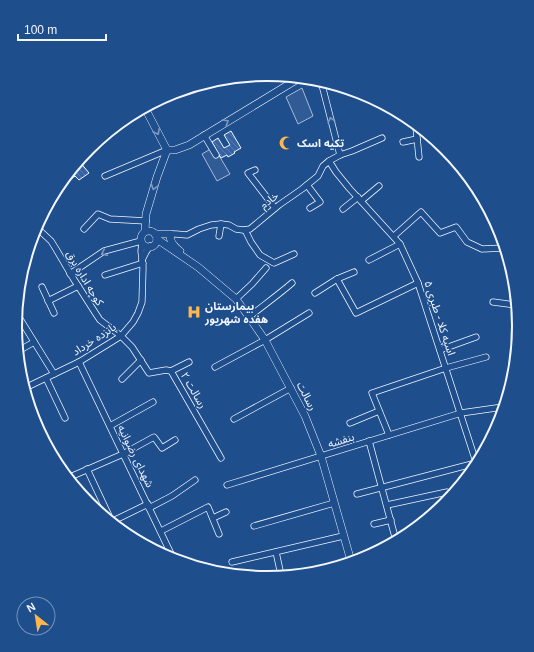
<svg xmlns="http://www.w3.org/2000/svg" width="534" height="652" viewBox="0 0 534 652" font-family="Arial,'Noto Sans Arabic',sans-serif">
	<defs>
		<pattern id="building-back-hatch" width="6" height="6" patternUnits="userSpaceOnUse"><rect width="6" height="6" fill="#3563a3"/><path d="M-1 5l2 2M0 0l6 6M5-1l2 2" fill="none" stroke="#537ab1"/></pattern>
	</defs>
	<rect width="100%" height="100%" fill="#1f4e8c"/>
	<g fill="#305b95" stroke="#a8bbd7">
		<path d="M302 88 313 116 298 124 286 97Z"/>
		<path d="M214 147 230 174 217 181 202 154Z"/>
	</g>
	<g fill="url(#building-back-hatch)" stroke="#f2f6ff">
		<path d="M231 131 241 148 234 152 235 153 228 157 227 155 221 158 212 142 218 138 224 148 230 145 224 135Z"/>
		<path d="M80 162 89 173 79 180 75 176 72 178 70 175Z"/>
	</g>
	<g fill="none" stroke-linecap="round" stroke-linejoin="round">
		<g stroke="#f2f6ff" stroke-width="7">
			<g id="minor">
				<path d="M322 85 340 155"/>
				<path d="M416 128 419 157"/>
				<path d="M204 135 216 155"/>
				<path d="M403 142 417 139"/>
				<path d="M329 161 336 172 349 188 400 244 418 283 475 459"/>
				<path d="M255 170 248 173 275 208"/>
				<path d="M105 176 167 150"/>
				<path d="M307 185 320 202 310 208"/>
				<path d="M361 201 379 186"/>
				<path d="M343 209 358 197"/>
				<path d="M497 226 501 237"/>
				<path d="M36 227 51 241 56 249 73 278 96 314 100 320 121 336 132 347 147 370 149 373 166 370 171 371 221 458"/>
				<path d="M84 229 98 214 110 219 146 221"/>
				<path d="M245 230 251 242 260 255 274 263 294 254"/>
				<path d="M171 234H176L187 235 199 229 211 225 221 224 229 225 236 229 243 230 250 229 279 205 302 189 318 176 323 166 329 161 340 155 352 151 382 138"/>
				<path d="M219 236 221 224"/>
				<path d="M394 236 421 212 440 233 456 227 467 242 482 249 504 248"/>
				<path d="M142 260 146 252 150 246"/>
				<path d="M369 260 400 244"/>
				<path d="M70 274 104 251 141 241"/>
				<path d="M105 275 143 263"/>
				<path d="M337 279 356 313 418 283"/>
				<path d="M42 287 54 313"/>
				<path d="M315 293 337 279 354 272"/>
				<path d="M236 299 252 284 266 268"/>
				<path d="M48 301 78 286"/>
				<path d="M493 302 515 305"/>
				<path d="M17 314 54 374"/>
				<path d="M249 317C264 305 278 295 292 283"/>
				<path d="M20 350 34 342"/>
				<path d="M440 350 476 337"/>
				<path d="M79 362 174 560"/>
				<path d="M215 367 265 340 309 313"/>
				<path d="M171 371 189 362"/>
				<path d="M46 378 65 418"/>
				<path d="M122 379 141 360"/>
				<path d="M27 387 79 362 121 336 133 322 138 313 142 302 143 267 141 251 142 243"/>
				<path d="M234 419 291 388"/>
				<path d="M350 423 379 411"/>
				<path d="M110 426 153 402"/>
				<path d="M389 435 372 393 446 368 486 357"/>
				<path d="M369 441 395 537"/>
				<path d="M87 469 110 518"/>
				<path d="M70 477 123 454 154 437 162 448 175 440"/>
				<path d="M227 485 461 413 503 407"/>
				<path d="M357 494 472 464"/>
				<path d="M387 505 447 492"/>
				<path d="M149 508 172 496 195 480"/>
				<path d="M213 518 226 512"/>
				<path d="M113 521 148 504"/>
				<path d="M374 524 391 520"/>
				<path d="M254 526 334 503"/>
				<path d="M161 531 208 507 219 534"/>
				<path d="M276 552 281 575"/>
				<path d="M232 562 343 536"/>
			</g>
		</g>
		<g stroke="#f2f6ff" stroke-width="8">
			<g id="secondary">
				<path d="M146 110 167 150"/>
				<path d="M167 150H175L189 145 296 80"/>
				<path d="M145 231 146 214 157 177 167 150"/>
				<circle cx="149" cy="239" r="8"/>
				<path d="M155 234H171C168 241 175 247 180 251"/>
				<path d="M157 239 198 267 236 299 249 317 265 340 305 416 321 456 351 561"/>
			</g>
		</g>
		<use href="#minor" stroke="#1f4e8c" stroke-width="5.5"/>
		<use href="#secondary" stroke="#1f4e8c" stroke-width="7"/>
	</g>
	<defs><path id="oneway-chevron" d="M-2-3.5L2.5 0L-2 3.5" fill="none" stroke-width="1.6" stroke-linecap="round" stroke-linejoin="round"/></defs>
	<g stroke="#7e9ac0">
		<use href="#oneway-chevron" transform="translate(331 120) rotate(-105)"/>
		<use href="#oneway-chevron" transform="translate(226 122) rotate(-31)"/>
		<use href="#oneway-chevron" transform="translate(157 132) rotate(63)"/>
		<use href="#oneway-chevron" transform="translate(154 187) rotate(107)"/>
		<use href="#oneway-chevron" transform="translate(104 253) rotate(154)"/>
	</g>
	<defs>
		<g id="mosque-bare" transform="scale(1.08)"><path d="M3.5-4.9A6 6 0 1 0 3.5 4.9A5 5 0 1 1 3.5-4.9Z" fill="#ffb74d" stroke="#1f4e8c" stroke-width="2.5" paint-order="stroke"/></g>
		<g id="hospital-bare" transform="scale(1.08)"><path d="M-5-5h3v3.5h4V-5h3V5h-3V1.5h-4V5h-3Z" fill="#ffb74d" stroke="#1f4e8c" stroke-width="2.5" paint-order="stroke"/></g>
	</defs>
	<g fill-rule="evenodd">
		<use href="#mosque-bare" x="286" y="143"/>
		<use href="#hospital-bare" x="194" y="312"/>
	</g>
	<g text-anchor="middle" stroke-width="3" stroke-linejoin="round" paint-order="stroke">
		<g font-size="11" font-weight="bold" fill="#f2f6ff" stroke="#1f4e8c" text-anchor="start">
			<text x="297" y="147">تکیه اسک</text>
			<text x="205" y="310">بیمارستان<tspan x="205" dy="13">هفده شهریور</tspan></text>
		</g>
		<g font-size="11" fill="#f2f6ff" stroke="#1f4e8c">
			<text transform="translate(269 200) rotate(-38)" y="4">خادم</text>
			<text transform="translate(85 278) rotate(59)" y="4">کوچه اداره برق</text>
			<text transform="translate(440 318) rotate(72)" y="4">اسپه کلا - طبری ۵</text>
			<text transform="translate(94 339) rotate(-33)" y="4">پانزده خرداد</text>
			<text transform="translate(194 390) rotate(60)" y="4">رسالت ۲</text>
			<text transform="translate(307 396) rotate(63)" y="4">رسالت</text>
			<text transform="translate(341 440) rotate(-17)" y="4">بنفشه</text>
			<text transform="translate(136 456) rotate(64)" y="4">شهدای رضوانیه</text>
		</g>
	</g>
	<path d="M0 0H534V652H0ZM22 326a245 245 0 1 1 490 0a245 245 0 1 1-490 0Z" fill="#1f4e8c" fill-rule="evenodd"/>
	<path fill="none" stroke="#f2f6ff" stroke-width="2" d="M22 326a245 245 0 1 1 490 0a245 245 0 1 1-490 0Z"/>
	<g transform="translate(36 616) rotate(330)"><circle r="19" fill="#1f4e8c" stroke="#7391ba"/>
	<path d="M0-3L7 15L0 10L-7 15Z" fill="#ffb74d"/>
	<text y="-6" font-size="11" font-weight="bold" text-anchor="middle" fill="#f2f6ff">N</text>
	</g>
	<path d="M18 34v6h88v-6" fill="none" stroke="#f2f6ff" stroke-width="2"/>
	<text x="24" y="34" font-size="12" fill="#f2f6ff" stroke="#1f4e8c" stroke-width="3" paint-order="stroke">100 m</text>
</svg>
